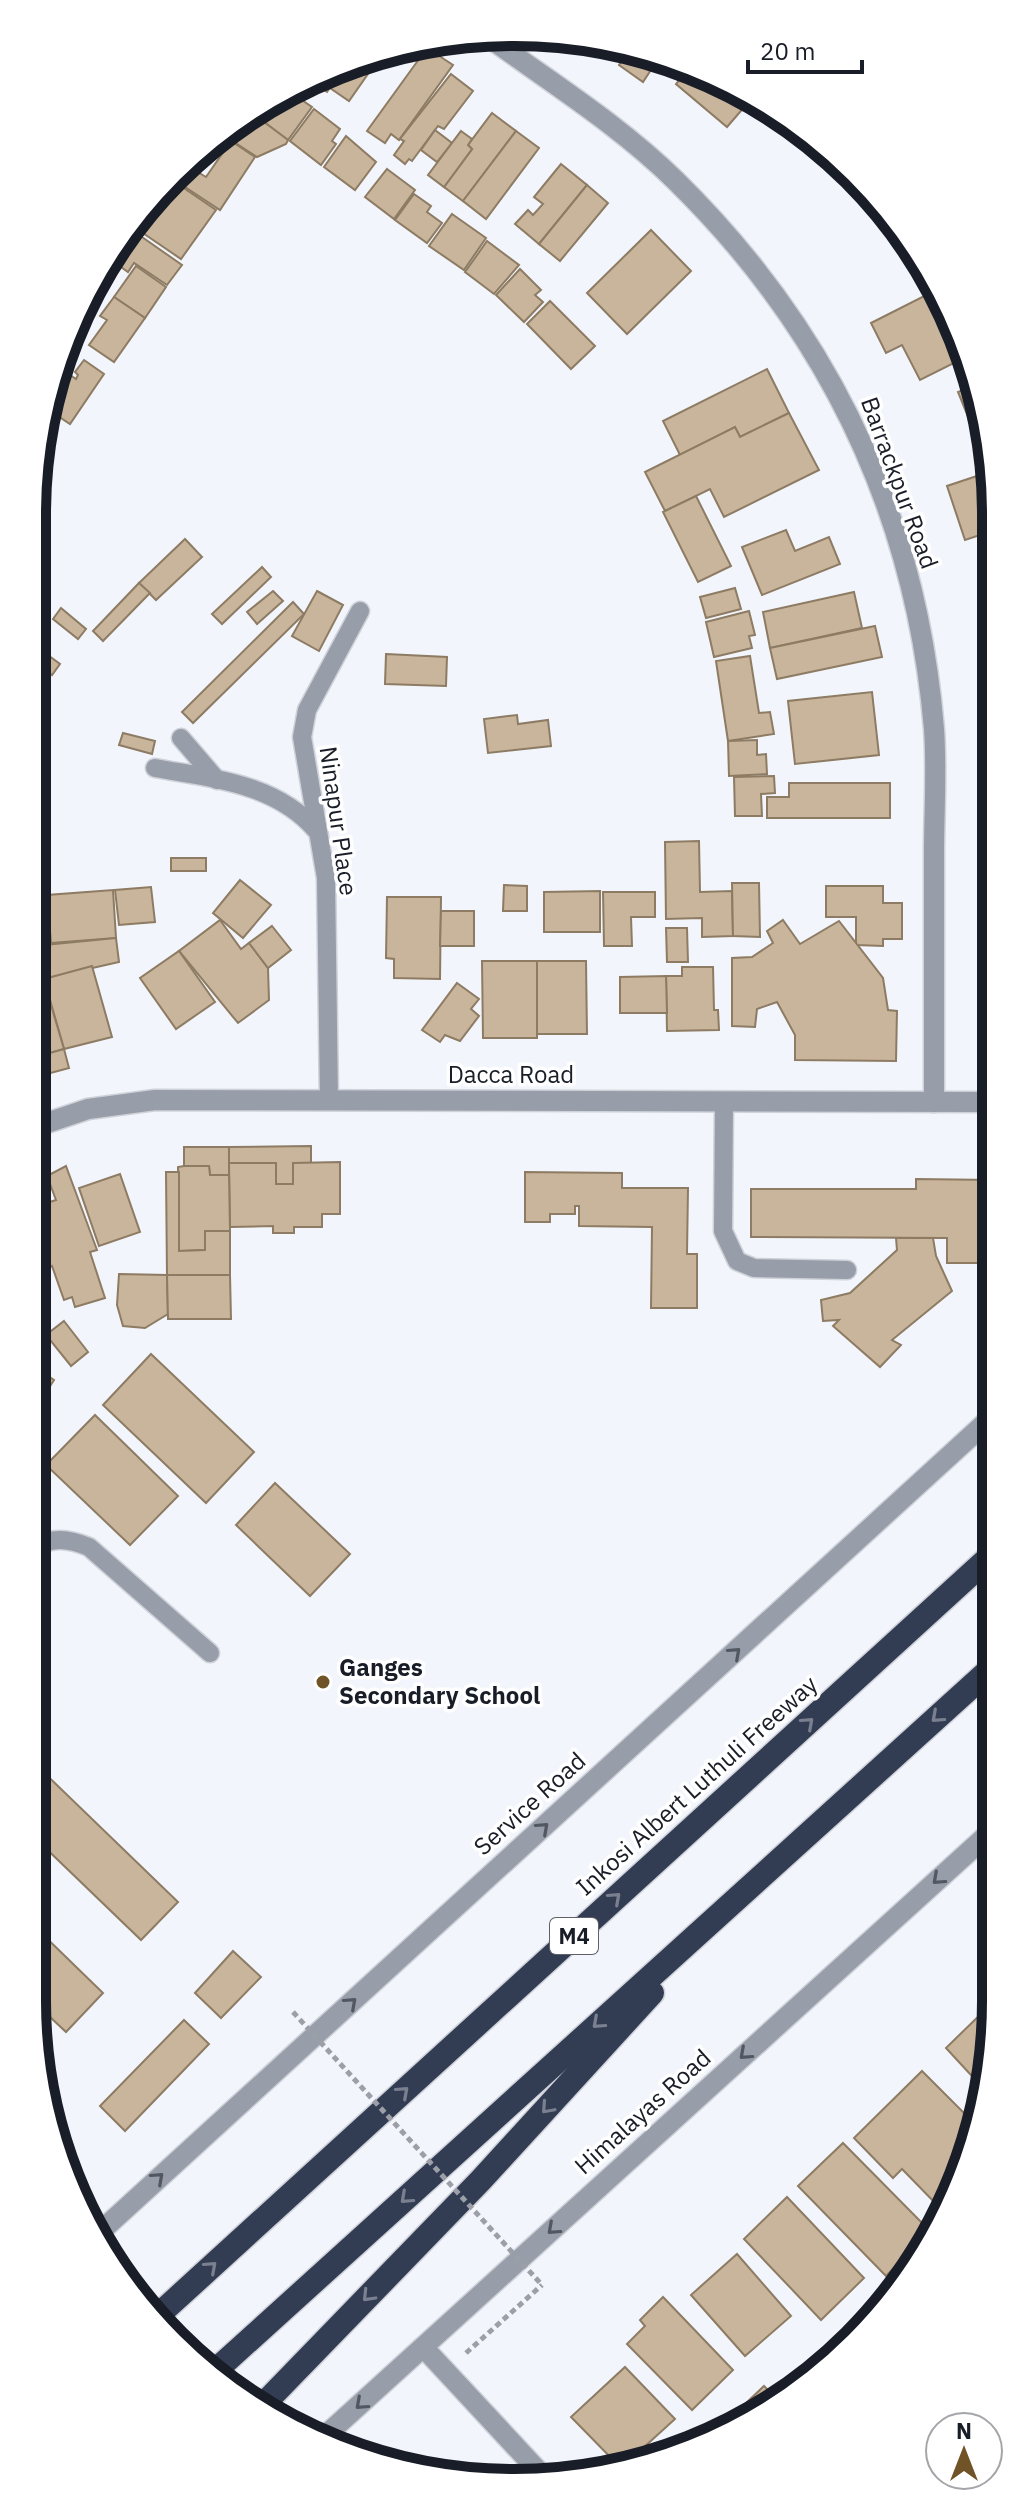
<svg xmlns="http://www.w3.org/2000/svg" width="1028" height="2515" viewBox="0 0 1028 2515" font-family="'IBM Plex Sans',sans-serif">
	<rect width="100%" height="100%" fill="#f2f5fb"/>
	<g fill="#c8b59b" stroke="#8d7b63" stroke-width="2">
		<path d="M427 48 453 65 399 140 391 134 385 143 367 131Z"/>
		<path d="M628 52 660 56 643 82 619 65Z"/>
		<path d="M389 58 381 69 375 64 349 101 330 88 342 71Z"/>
		<path d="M689 68 752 98 727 127 676 84Z"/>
		<path d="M342 71 327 92 309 80Z"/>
		<path d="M451 74 473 91 444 129 438 126 412 161 409 159 405 164 394 155 404 141 400 139Z"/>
		<path d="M304 81 309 84 299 98 312 107 288 140 256 116Z"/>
		<path d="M314 109 340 129 332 141 336 144 321 165 290 141Z"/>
		<path d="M492 113 516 131 463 201 444 187 472 149 468 145Z"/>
		<path d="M256 116 288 140 286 144 257 157 228 138Z"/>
		<path d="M435 130 452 143 437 162 421 150Z"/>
		<path d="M461 131 472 139 468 145 472 149 444 187 428 175Z"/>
		<path d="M516 131 539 148 486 219 463 201Z"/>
		<path d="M346 136 376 162 355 190 324 167Z"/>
		<path d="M231 141 255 157 220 210 185 187 196 171 206 177Z"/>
		<path d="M561 164 587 185 539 244 515 224 528 210 533 215 543 204 534 197Z"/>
		<path d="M387 169 415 190 394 219 365 197Z"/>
		<path d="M172 180 216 210 181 259 134 227 154 195Z"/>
		<path d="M587 185 608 203 560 261 539 244Z"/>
		<path d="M414 194 431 206 427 212 442 223 427 243 395 220Z"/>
		<path d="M452 214 486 238 464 270 429 246Z"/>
		<path d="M132 230 182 265 167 285 134 263 128 272 114 262Z"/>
		<path d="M651 230 691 271 627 334 587 293Z"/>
		<path d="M487 241 519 265 494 294 465 272Z"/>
		<path d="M136 266 166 287 145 318 114 297Z"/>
		<path d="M520 269 541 290 535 295 543 302 524 322 496 295Z"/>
		<path d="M938 289 946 301 964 358 920 380 902 345 886 353 871 323Z"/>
		<path d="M114 297 145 318 114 362 89 345 107 320 100 316Z"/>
		<path d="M550 301 595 346 571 369 527 324Z"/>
		<path d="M84 360 104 374 70 424 49 410 54 383 61 388 70 375 76 379 78 375 75 372Z"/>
		<path d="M767 369 789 413 740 437 735 427 680 455 663 421Z"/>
		<path d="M972 386 986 430 975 434 958 392Z"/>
		<path d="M789 413 819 470 724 517 710 489 665 511 645 472 735 427 740 437Z"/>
		<path d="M992 471V531L965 540 947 486Z"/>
		<path d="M696 496 731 566 698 582 663 512Z"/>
		<path d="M786 530 795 551 829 537 840 564 762 595 742 547Z"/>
		<path d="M185 539 202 557 156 600 139 583Z"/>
		<path d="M262 567 271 577 222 624 212 614Z"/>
		<path d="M139 583 150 593 103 641 93 631Z"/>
		<path d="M735 588 741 609 706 618 700 597Z"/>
		<path d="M273 591 283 601 257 624 247 612Z"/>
		<path d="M317 591 343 605 319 651 292 636Z"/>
		<path d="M854 592 862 628 770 648 763 612Z"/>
		<path d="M293 602 304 614 193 723 182 712Z"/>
		<path d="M61 608 86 629 78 639 53 619Z"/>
		<path d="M749 611 755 635 749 636 752 648 714 657 706 622Z"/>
		<path d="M875 626 882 657 777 679 770 648Z"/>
		<path d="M33 644 60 664 52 675 32 660Z"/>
		<path d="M386 654 447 657 446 686 385 684Z"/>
		<path d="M750 656 759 713 770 712 774 734 728 741 716 661Z"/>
		<path d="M872 692 879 755 795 764 788 701Z"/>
		<path d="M517 715 518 724 548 720 551 746 488 753 484 719Z"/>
		<path d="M123 733 155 741 152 754 119 745Z"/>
		<path d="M993 737V801H986L982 738Z"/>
		<path d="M757 740V755L766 754 767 774 729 776 728 741Z"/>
		<path d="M774 776 775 793 761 794 762 816H735L734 777Z"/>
		<path d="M789 783H890V818H767V797H789Z"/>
		<path d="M699 841 700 892 732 891 733 936 702 937V918L666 919 665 842Z"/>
		<rect x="171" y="858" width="35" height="13"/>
		<path d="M240 880 271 905 243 938 213 913Z"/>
		<path d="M732 883H759L760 937 733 936Z"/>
		<path d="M504 885 527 886V911H503Z"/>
		<path d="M826 886H883V903H902V939H883V946L856 945V917H826Z"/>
		<path d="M151 887 155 922 119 925 115 890Z"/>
		<path d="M113 890 116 938 51 943 47 895Z"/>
		<path d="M600 891V932H544V892Z"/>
		<path d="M603 892H655V917H631L632 946H604Z"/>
		<path d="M387 897H441L440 979 394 978V959L386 958Z"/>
		<path d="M441 911H474V946H440Z"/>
		<path d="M220 920 241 949 249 943 268 968 269 1000 238 1023 179 951Z"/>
		<path d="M783 920 800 944 839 921 883 978 888 1010 897 1011 896 1061 795 1060V1035L777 1002 757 1009 755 1027 732 1026V958L752 957 773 943 767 931Z"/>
		<path d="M272 926 291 950 268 968 249 943Z"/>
		<path d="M666 928H687L688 962H667Z"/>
		<path d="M116 938 119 962 44 979 34 946Z"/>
		<path d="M179 951 215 1002 176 1029 140 978Z"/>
		<path d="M482 961H537V1038H483Z"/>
		<path d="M537 961H586L587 1034H537Z"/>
		<path d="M92 966 112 1037 64 1049 44 979Z"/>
		<path d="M682 967H713L714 1010H718L719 1030 667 1031 666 976H682Z"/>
		<path d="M666 976 667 1013H620V977Z"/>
		<path d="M457 983 479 999 471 1009 479 1016 460 1041 445 1035 440 1042 422 1030Z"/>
		<path d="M46 988 64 1049 32 1058V992Z"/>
		<path d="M64 1049 69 1068 32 1078V1058Z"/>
		<path d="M311 1146V1163H293V1184H276V1163H229V1147Z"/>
		<path d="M184 1147H229V1175H210L209 1166H184Z"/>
		<path d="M340 1162V1214H322V1227H294V1233H273V1226L230 1227 229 1163H276V1184H293V1163Z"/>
		<path d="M66 1166 97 1250 90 1252 105 1298 75 1307 72 1297 64 1300 52 1266 46 1269 32 1229V1184L40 1205 56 1200 47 1176Z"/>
		<path d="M184 1166H209L210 1175H229L230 1231H205V1250L179 1251 178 1167Z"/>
		<path d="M166 1172H179V1251L205 1250V1231H230V1275H167Z"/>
		<path d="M525 1172 622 1173V1188H688L687 1254H697V1308H651L652 1227 579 1226V1206H575V1214H550V1222H525Z"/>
		<path d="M120 1174 140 1232 99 1246 79 1188Z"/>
		<path d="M916 1179 994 1180V1263H947V1238L751 1237V1189H916Z"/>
		<path d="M896 1238H933L936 1256 952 1291 892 1340 901 1345 880 1367 833 1326 839 1320 823 1321 821 1300 850 1293 897 1250Z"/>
		<path d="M119 1274 167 1275 168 1314 145 1328 123 1326 117 1305Z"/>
		<path d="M167 1275H230L231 1319H168Z"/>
		<path d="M64 1321 88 1352 71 1366 46 1335Z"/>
		<path d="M151 1354 254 1452 206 1503 103 1405Z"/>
		<path d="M32 1365 54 1380 32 1414Z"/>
		<path d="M95 1415 178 1496 130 1545 46 1465Z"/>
		<path d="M275 1483 350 1554 310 1596 236 1525Z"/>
		<path d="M32 1761 178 1902 141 1940 32 1835Z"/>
		<path d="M32 1924 103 1993 66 2032 32 2000Z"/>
		<path d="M233 1951 261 1977 221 2018 195 1993Z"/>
		<path d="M985 2010 993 2018 982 2087 946 2048Z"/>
		<path d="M184 2020 209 2044 125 2131 100 2106Z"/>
		<path d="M922 2071 976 2125 971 2155 942 2210 902 2169 893 2178 854 2138Z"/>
		<path d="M843 2143 930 2231 886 2276 798 2186Z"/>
		<path d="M787 2197 864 2278 821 2320 744 2239Z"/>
		<path d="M737 2254 791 2316 745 2356 691 2295Z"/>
		<path d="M663 2297 733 2370 692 2410 627 2344 645 2326 640 2320Z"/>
		<path d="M625 2367 675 2419 621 2468 571 2417Z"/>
		<path d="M764 2386 780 2402 723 2425Z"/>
	</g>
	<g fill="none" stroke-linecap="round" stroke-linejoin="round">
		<g stroke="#cfd2d9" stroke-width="21">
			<g id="service">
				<path d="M181 738 217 780"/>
				<path d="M155 768C214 779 275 783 316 830"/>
				<path d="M329 1100 326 878 302 737 307 710 360 611"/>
				<path d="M724 1101 723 1231 737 1261 754 1268 847 1270"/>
				<path d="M32 1548C53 1537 67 1538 89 1547L210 1653"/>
			</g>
		</g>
		<g stroke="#cfd2d9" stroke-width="23">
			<g id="minor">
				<path d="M483 33C548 81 617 123 675 180 829 331 916 514 934 729 937 770 934 812 934 853 934 936 934 1019 934 1102"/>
				<path d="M32 1128 88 1109 155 1100 994 1102"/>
				<path d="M424 2348 543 2476"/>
			</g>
		</g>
		<g stroke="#cfd2d9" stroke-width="23">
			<g id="tertiary">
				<path d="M101 2231 994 1415"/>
				<path d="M325 2436 996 1827"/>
			</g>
		</g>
		<g stroke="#cfd2d9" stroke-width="27">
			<g id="motorway">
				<path d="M153 2320 995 1552"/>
				<path d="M215 2371 995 1665"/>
				<path d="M260 2408 481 2180 652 1993"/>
			</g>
		</g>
		<path stroke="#9c9fa7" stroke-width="5" stroke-dasharray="6 4" stroke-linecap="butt" d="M466 2353 542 2285"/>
		<use href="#service" stroke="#979da9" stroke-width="18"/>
		<use href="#minor" stroke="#979da9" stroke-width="20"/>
		<use href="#tertiary" stroke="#979da9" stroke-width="20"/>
		<use href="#motorway" stroke="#323c53" stroke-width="24"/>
		<path stroke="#9c9fa7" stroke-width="5" stroke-dasharray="6 4" stroke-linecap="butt" d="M293 2012 542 2285"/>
	</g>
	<defs><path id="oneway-chevron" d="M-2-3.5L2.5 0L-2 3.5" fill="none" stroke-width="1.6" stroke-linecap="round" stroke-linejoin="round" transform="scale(2)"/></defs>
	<g stroke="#525762">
		<use href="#oneway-chevron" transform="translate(735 1653) rotate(-42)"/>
		<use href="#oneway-chevron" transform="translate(543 1828) rotate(-42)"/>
		<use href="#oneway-chevron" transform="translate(938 1879) rotate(138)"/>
		<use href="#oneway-chevron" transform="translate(351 2003) rotate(-42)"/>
		<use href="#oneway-chevron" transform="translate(745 2054) rotate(138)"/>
		<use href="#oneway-chevron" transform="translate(158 2178) rotate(-42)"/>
		<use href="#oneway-chevron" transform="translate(553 2229) rotate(138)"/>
		<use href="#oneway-chevron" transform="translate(361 2404) rotate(138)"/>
	</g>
	<g stroke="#7a808f">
		<use href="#oneway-chevron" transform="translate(937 1717) rotate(138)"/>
		<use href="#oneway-chevron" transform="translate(808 1723) rotate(-42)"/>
		<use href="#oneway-chevron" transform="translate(615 1898) rotate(-42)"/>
		<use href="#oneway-chevron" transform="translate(598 2023) rotate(138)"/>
		<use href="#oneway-chevron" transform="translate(403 2092) rotate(-42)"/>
		<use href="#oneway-chevron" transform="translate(547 2108) rotate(132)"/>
		<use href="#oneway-chevron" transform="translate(406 2198) rotate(138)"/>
		<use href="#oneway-chevron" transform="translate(211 2267) rotate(-42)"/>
		<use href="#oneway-chevron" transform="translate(368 2296) rotate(134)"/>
	</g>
	<circle fill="#705327" stroke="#fff" stroke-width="3" cx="323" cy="1682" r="8"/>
	<g text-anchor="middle" stroke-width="7" stroke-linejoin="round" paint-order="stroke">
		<rect fill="#fff" stroke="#5e6168" stroke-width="2" x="550" y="1918" width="48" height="36" rx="6"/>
		<g font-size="22" font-weight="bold" fill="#191d27">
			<text x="574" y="1944">M4</text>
		</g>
		<g font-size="24" fill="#191d27" stroke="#fff">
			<text transform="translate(899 483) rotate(70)" y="8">Barrackpur Road</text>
			<text transform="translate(338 821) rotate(82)" y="8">Ninapur Place</text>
			<text x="511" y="1083">Dacca Road</text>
			<text transform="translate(697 1786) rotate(-42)" y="8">Inkosi Albert Luthuli Freeway</text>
			<text transform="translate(530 1804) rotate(-42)" y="8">Service Road</text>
			<text transform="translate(643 2112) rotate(-42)" y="8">Himalayas Road</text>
		</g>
		<g font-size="24" font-weight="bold" fill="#191d27" stroke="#fff" text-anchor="start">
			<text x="339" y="1676">Ganges<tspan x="339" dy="28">Secondary School</tspan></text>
		</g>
	</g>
	<path d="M0 0H1028V2515H0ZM514 46H514A468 468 0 0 1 982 514V2001A468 468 0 0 1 514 2469H514A468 468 0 0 1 46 2001V514A468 468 0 0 1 514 46Z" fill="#fff" fill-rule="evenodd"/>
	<path fill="none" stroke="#191d27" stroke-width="10" d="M514 46H514A468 468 0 0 1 982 514V2001A468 468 0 0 1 514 2469H514A468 468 0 0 1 46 2001V514A468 468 0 0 1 514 46Z"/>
	<g transform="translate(964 2451)"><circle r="38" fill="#ffffff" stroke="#a3a5a9" stroke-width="2"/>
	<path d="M0-6L14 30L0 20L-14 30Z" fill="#705327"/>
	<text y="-12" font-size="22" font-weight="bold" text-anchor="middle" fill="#191d27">N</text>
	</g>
	<path d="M748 60v12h114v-12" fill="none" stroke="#191d27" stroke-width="4"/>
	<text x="760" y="60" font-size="24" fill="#191d27" stroke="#ffffff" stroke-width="6" paint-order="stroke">20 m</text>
</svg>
